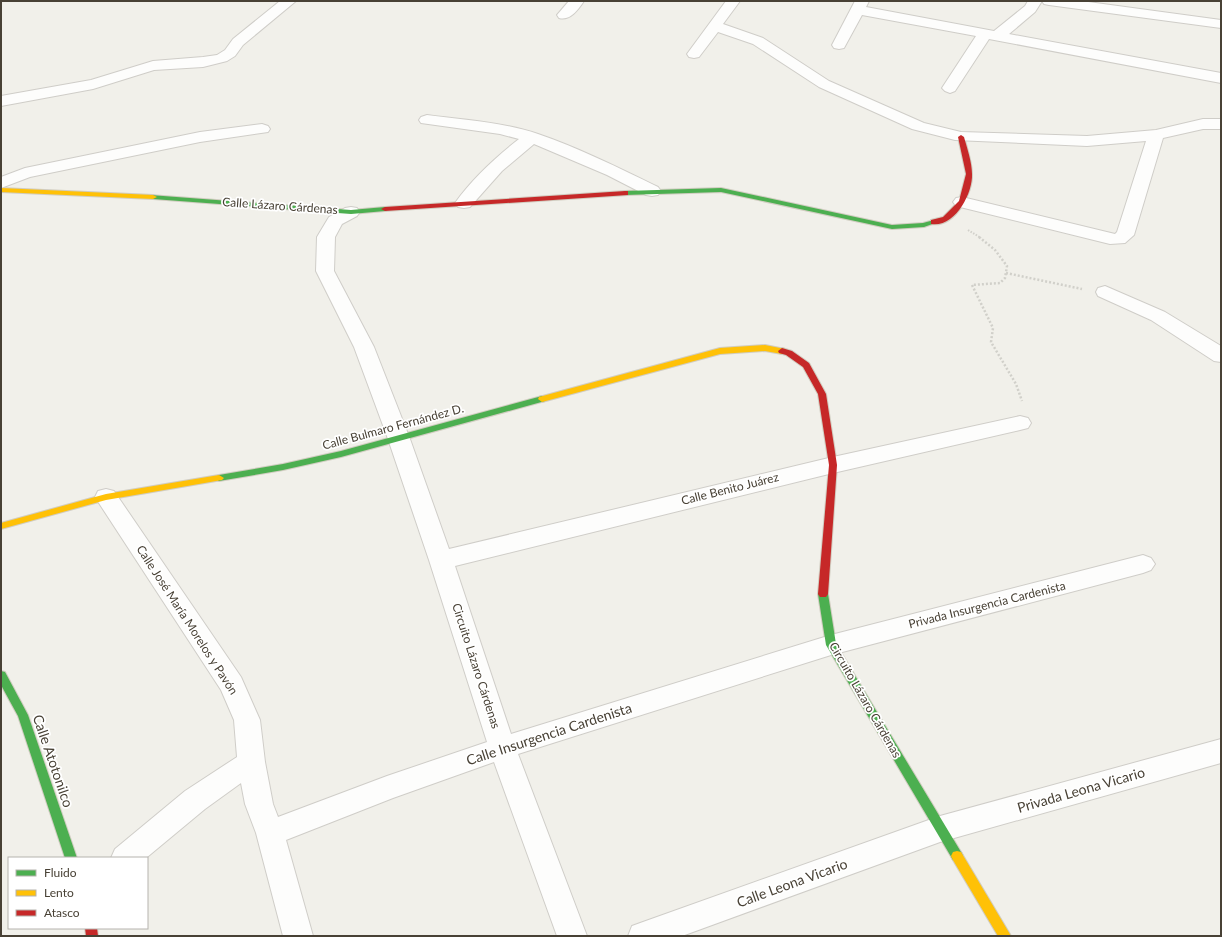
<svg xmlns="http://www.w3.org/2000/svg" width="1222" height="937" viewBox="0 0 1222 937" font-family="Lato,sans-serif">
	<rect width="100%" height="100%" fill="#f1f0ea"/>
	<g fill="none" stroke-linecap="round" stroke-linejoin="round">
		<g stroke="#cfcdc8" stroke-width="2">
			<g id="street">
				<path d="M280 1H296L243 45 235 56 227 61 203 67 154 70 93 89 1 106V96L91 80 153 61 203 57 217 55 225 50 233 39Z"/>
				<path d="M569 1H584C578 10 570 21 559 18L557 15Z"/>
				<path d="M726 1H740L723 24 763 38 829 81 924 123 961 132 1087 136 1156 130 1203 119H1221V129H1203L1163 138 1134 235 1125 243 1110 244 956 206 953 202 956 198 962 197 1115 234 1117 232 1146 141 1087 146 955 140 912 129 819 87 753 44 718 32 699 57 694 58 689 57 687 54Z"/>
				<path d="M855 1H869L866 7 994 31 1025 6 1028 1H1081L1221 20V28L1049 5 1044 4 1042 1 1035 12 1009 34 1221 73V83L989 39 955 91 950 93 945 91 942 88 976 36 862 15 844 48 839 49 834 48 832 45Z"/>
				<path d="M427 115C464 120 503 122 538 134 579 148 619 168 658 187L661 191 658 195 652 196 646 195 607 175 534 144 502 171 470 207 464 208 458 207 455 203C472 179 496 157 519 139L500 134 421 123 419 120 421 117Z"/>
				<path d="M262 124 268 126 270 129 268 132 200 142 30 177 1 188V177L25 168 200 132Z"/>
				<path d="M351 207 357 208 360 212 357 216 342 224 335 237 334 271 374 347 410 439 449 549 833 457 1020 416 1028 418 1031 423 1028 428 1020 430 833 473 455 566 511 734 831 635 1143 555 1151 558 1155 564 1151 570 1143 573 831 655 518 754 587 936H557L494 762 393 798 286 840 313 936H283L256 833 245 804 241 783 205 809 146 858H111L115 849 185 791 237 757 234 720 221 690 95 497 98 491 106 489 114 491 241 677 260 720 265 762 273 804 278 817 387 776 487 742 429 560 388 439 354 347 316 271 317 237 329 217 345 208Z"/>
				<path d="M1105 286 1165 312 1221 346V362L1214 361 1151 320 1098 296 1096 292 1098 288Z"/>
				<path d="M1221 739V763L940 842 682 936H628L632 926 643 922 940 816Z"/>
			</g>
		</g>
		<g stroke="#d1cdc1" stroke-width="2">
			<g id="fast">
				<path d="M721 188 892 225 923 223 934 220 938 222 924 227 892 229 721 192 625 195 621 193 625 191Z"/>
				<path d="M150 195 351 210 385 207 389 209 385 211 351 214 153 199 149 197Z"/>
				<path d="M542 396 546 399 545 401 341 457 283 470 219 481 214 478 219 475 283 464 341 451Z"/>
				<path d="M823 590 826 591 828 594 836 644 961 852 963 856 961 860 957 861 953 860 826 645 818 594 820 591Z"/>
				<path d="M1 671 5 672 28 715 77 858H65L18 716 1 685Z"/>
			</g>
		</g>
		<g stroke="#d1cdc1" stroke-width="2">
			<g id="slow">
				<path d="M1 188 153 195 157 197 153 199 1 192Z"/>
				<path d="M765 345 785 349 786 351 782 354 765 351 720 354 542 402 538 399 539 397 720 348Z"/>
				<path d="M219 475 224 478 222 480 106 500 1 529V523L106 494Z"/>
				<path d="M957 851 961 852 1011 936H998L953 860 951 856 953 852Z"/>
			</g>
		</g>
		<g stroke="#d1cdc1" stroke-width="2">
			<g id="jam">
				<path d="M961 135 964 137C967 148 972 162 972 174 973 193 955 228 931 224V220L943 217 959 201 966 174 958 137Z"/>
				<path d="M625 191H628V195L385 211 381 209 385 207Z"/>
				<path d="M782 348 792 351 809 363 826 394 837 465 828 594 826 597H820L818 594 829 465 818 394 803 367 786 355 779 353 778 351Z"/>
				<path d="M85 928H97L98 936H86Z"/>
			</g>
		</g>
		<path stroke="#d1d0ca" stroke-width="2" stroke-dasharray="1.5 1.5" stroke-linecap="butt" d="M968 230 981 238"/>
		<g stroke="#d1d0ca" stroke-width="2.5" stroke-dasharray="2 2" stroke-linecap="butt">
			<path d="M979 237 995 250 1007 266 1005 278 1000 283 972 285 993 328 991 342 1016 384 1022 401"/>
			<path d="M1006 273 1082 289"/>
		</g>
		<use href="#street" fill="#fdfdfc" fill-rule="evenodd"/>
		<use href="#fast" fill="#4caf50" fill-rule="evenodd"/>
		<use href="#slow" fill="#ffc107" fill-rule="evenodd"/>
		<use href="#jam" fill="#c62828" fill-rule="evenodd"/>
	</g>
	<g text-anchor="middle" stroke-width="3.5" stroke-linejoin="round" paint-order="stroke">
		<g font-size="12" fill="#484135" stroke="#fff">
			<text transform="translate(280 206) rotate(4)" y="4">Calle Lázaro Cárdenas</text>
			<text transform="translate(393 427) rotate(-15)" y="4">Calle Bulmaro Fernández D.</text>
			<text transform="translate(730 489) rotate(-14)" y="4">Calle Benito Juárez</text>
			<text transform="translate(987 605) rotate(-14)" y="4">Privada Insurgencia Cardenista</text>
			<text transform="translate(187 620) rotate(57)" y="4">Calle José María Morelos y Pavón</text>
			<text transform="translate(476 666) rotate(72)" y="4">Circuito Lázaro Cárdenas</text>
			<text transform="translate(865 700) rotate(60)" y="4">Circuito Lázaro Cárdenas</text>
		</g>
		<g font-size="14" fill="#484135" stroke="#fff">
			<text transform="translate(549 734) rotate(-18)" y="5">Calle Insurgencia Cardenista</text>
			<text transform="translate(53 761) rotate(71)" y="5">Calle Atotonilco</text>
			<text transform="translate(1081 790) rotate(-16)" y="5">Privada Leona Vicario</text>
			<text transform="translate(792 883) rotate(-20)" y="5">Calle Leona Vicario</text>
		</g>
	</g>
	<rect width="1222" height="937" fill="none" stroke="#484135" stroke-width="4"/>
	<rect x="8" y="857" width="140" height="72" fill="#ffffff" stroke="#b6b3ae"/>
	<rect x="16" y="870" width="20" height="6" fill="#4caf50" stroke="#b6b3ae"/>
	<text x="44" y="877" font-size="12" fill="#484135">Fluido</text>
	<rect x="16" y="890" width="20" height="6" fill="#ffc107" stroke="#b6b3ae"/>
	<text x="44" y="897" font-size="12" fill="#484135">Lento</text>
	<rect x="16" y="910" width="20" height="6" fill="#c62828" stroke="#b6b3ae"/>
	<text x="44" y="917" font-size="12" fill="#484135">Atasco</text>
</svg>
